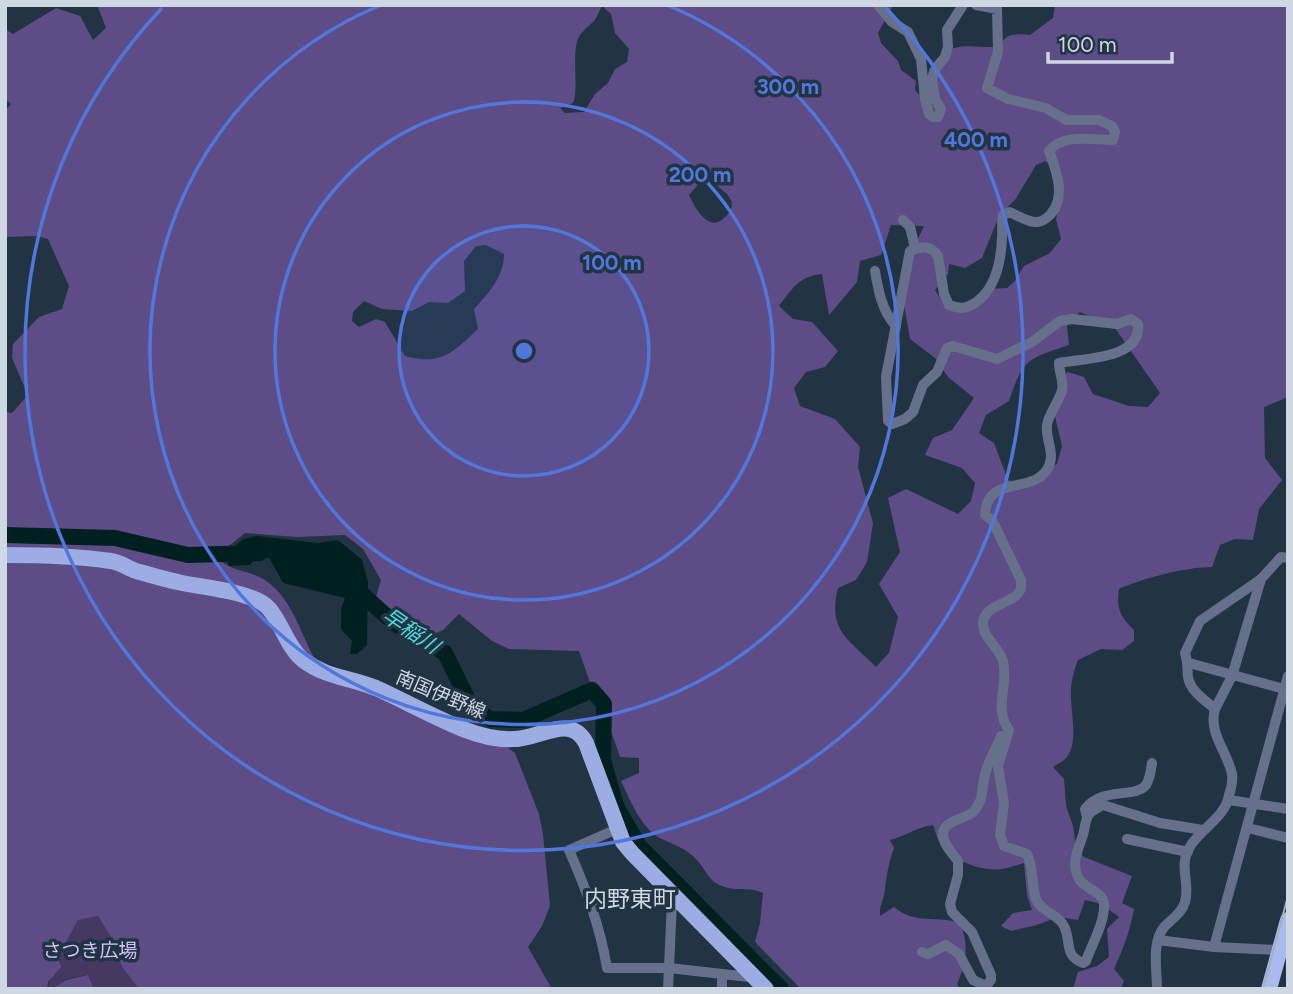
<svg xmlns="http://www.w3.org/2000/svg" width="1293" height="994" viewBox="0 0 1293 994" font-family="Figtree,'Noto Sans JP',sans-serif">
	<rect width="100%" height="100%" fill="#223444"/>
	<path fill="#453962" d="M98 916 112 939 122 967 139 989H94L88 975 66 979 52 989H48L51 977 61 967 55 947 66 941 78 920Z"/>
	<g fill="#5d4c86" fill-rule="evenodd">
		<path d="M97 5H912L892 7 878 33 881 43 898 61 901 70 916 81 915 90 922 98 930 94 931 65C954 39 967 48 999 47 1007 32 1015 34 1030 35L1053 18 1055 5H1288V397L1264 407 1265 458 1282 480 1259 509 1253 540 1235 539 1220 545 1212 567C1186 567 1143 578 1119 589 1116 607 1120 617 1134 630V641L1122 650 1101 649 1078 660C1074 671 1071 680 1071 692 1070 710 1079 741 1067 757 1064 761 1057 764 1053 767L1064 779 1066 806 1073 826 1076 846 1084 857 1132 876 1122 903 1134 909C1130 931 1123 949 1114 969L1124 981 1121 989H1073L1078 972 1097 966 1109 957 1107 929 1119 917 1101 904 1085 900 1078 920 1058 917 1037 925 1011 931 1001 926 1013 913 1032 910 1027 895 1024 863C1017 865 1009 868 1002 869 981 872 950 860 939 841 936 836 935 829 933 825 917 827 906 836 890 840L894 848C889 862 887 873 885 888 885 898 879 905 880 916L894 907C915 925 936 915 960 923 969 945 967 962 957 984L960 989H801L755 942 760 923 763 893C749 886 736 892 722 886 708 881 706 870 697 860 686 848 674 845 660 838 641 828 630 800 621 781L639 773V758L620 757 611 731 601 714 579 651 509 649 492 641 459 614 443 630 429 636 413 627 390 623 376 597 381 580 363 549 345 535 297 537 245 533 225 549 221 561C234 572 249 570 265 580 294 600 300 634 317 663L500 742 515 753 539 814 543 834 550 906 542 926 528 947 552 989H139L122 967 112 939 98 916 78 920 66 942 55 947 61 967 48 982 47 989H5V412L12 413 28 395 12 358 13 344 39 317 62 309 69 286 48 239 36 236 5 237V111L11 104 5 99V29L13 34 56 8 80 16 93 40 106 28ZM602 6 611 14 615 33 629 49 627 62 615 69 608 83 595 94 584 112 565 113 560 108 573 103C579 90 572 60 577 42 579 33 587 28 594 21 597 17 599 11 602 6ZM1045 161 1061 172 1064 192 1056 219 1061 239 1050 253 1024 266 1014 282 1007 288 988 289 965 305 945 306 935 290 948 274 949 264 965 268 982 258 1000 214 1015 200 1036 165ZM707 174 713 177C715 189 731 192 732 204 732 210 728 215 724 218 709 233 695 208 689 195ZM891 225 924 226 907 262 901 287 910 339 935 358 948 377 974 398 952 430 933 438 925 455 962 468 975 483 971 501 958 514 906 489 888 498 900 552 879 584 898 617 889 653 876 667C849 639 827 631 838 588L856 580 867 562 873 523 858 467 860 447 835 419 800 406 794 388 806 372 825 367 838 351 812 322 793 319 779 306C792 289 799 276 822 274L829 315 857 282 860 261 881 255ZM486 245 504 254C504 277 488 294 474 309L478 329C453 352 442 366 405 356L385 322 376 319 359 327 352 321 353 312 364 301 382 309 412 311 429 302 448 303 465 291 464 261 476 246ZM1080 312 1115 328 1160 393 1148 407 1129 406 1093 394 1084 377 1067 372 1053 408 1062 446 1057 464 1025 484 1008 480 994 443 979 433 986 415 1009 401C1023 358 1028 359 1069 345L1067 326Z"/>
		<path d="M88 975 94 989H52L66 980Z"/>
	</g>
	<path fill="#00201f" d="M256 536 318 543 338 540 362 560 368 582 367 645 357 654H350L352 641 341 629V609L345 598 283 583 270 559 259 555 250 565 229 566 226 557 239 553 236 545 243 539Z"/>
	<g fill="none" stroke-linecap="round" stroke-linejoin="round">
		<g stroke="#00201f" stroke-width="16">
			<path d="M5 535 115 538 188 555 260 553"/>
			<path d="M353 586 394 623 445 653 471 706 490 719 523 720 592 690 604 704 603 760 616 806 639 846 781 989"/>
		</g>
		<g stroke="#67708a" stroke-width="10">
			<path d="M878 5 892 22 908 32 921 59 925 99 929 114 933 117H938L941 109 935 99 932 80 934 71 945 57 948 47 947 30 963 5"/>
			<path d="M976 5 997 9 998 52 987 88 1008 99 1046 108 1066 120H1099L1112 126 1115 132 1113 140C1093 140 1063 133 1049 151 1056 170 1067 197 1050 215 1046 219 1042 222 1036 222 1027 222 1017 215 1009 212L1003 215C1001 223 1003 230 1002 238 1001 262 996 289 975 303 966 309 959 309 949 305L944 294 938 256C931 245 921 246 910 251L886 377 888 421 892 424 905 419 913 412 923 385 937 372 947 348 953 346 997 359 1032 342 1060 321 1072 319 1117 324 1131 319 1138 324C1142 360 1082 358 1059 363 1059 372 1064 381 1062 390 1059 402 1049 413 1047 425 1045 439 1056 453 1048 468 1032 496 987 473 985 515L992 520 1021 580V589C1014 604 990 603 984 618 978 635 999 646 1003 661 1009 684 993 709 1009 730L998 766 1004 803 1000 835 1004 846 1027 854C1034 868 1031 884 1036 899 1040 911 1058 914 1064 926 1072 942 1063 955 1083 963L1086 961C1092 944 1105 922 1104 904 1103 891 1083 889 1078 877 1071 862 1078 850 1083 835 1085 828 1085 820 1089 814 1093 810 1097 808 1103 805L1160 823 1203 830"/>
			<path d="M903 220 910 227 915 248"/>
			<path d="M875 271C878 289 882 312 896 326"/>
			<path d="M1189 663 1288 690"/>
			<path d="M1215 709 1232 676 1261 579"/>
			<path d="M1229 800 1288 809"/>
			<path d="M1087 817 1085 809C1103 786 1135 799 1146 785 1150 779 1151 770 1152 763"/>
			<path d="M1248 828 1288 838"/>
			<path d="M617 829 569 850C586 889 600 926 607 968H669L749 977 754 975"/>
			<path d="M1127 839 1188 852"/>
			<path d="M592 903 672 902 677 897"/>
			<path d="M1158 940 1214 947 1279 950"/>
			<path d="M1214 947 1288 676"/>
			<path d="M922 952 928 954 946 945 959 954 973 980 986 986 991 980V975L972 932 952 912 950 904 958 875V861C952 853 942 843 943 833 945 820 965 819 973 812 985 800 981 785 986 771 989 759 997 748 1001 736"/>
			<path d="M722 974V989"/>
			<path d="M668 989 672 902"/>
			<path d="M1157 989C1157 970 1151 941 1165 926 1172 919 1182 913 1185 902 1191 883 1177 866 1191 845 1202 828 1226 816 1229 795 1231 789 1233 781 1232 774 1227 751 1208 733 1215 709 1205 700 1190 691 1188 677 1187 668 1188 662 1185 653L1200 621 1261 579 1281 557 1288 558"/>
		</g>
		<path stroke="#9bade2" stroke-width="16" d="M5 555C40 555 77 556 111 561 120 562 127 568 136 571 151 575 167 580 182 583 208 588 235 590 259 601 279 610 284 645 303 660 327 678 349 677 376 688 405 701 433 717 463 729 478 735 497 740 514 739 540 739 570 713 586 743L623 842 632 853 766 989"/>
		<path stroke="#a8baee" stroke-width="16" d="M1269 989 1288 920"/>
		<path stroke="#a3b0bb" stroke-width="2" d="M1263 989 1288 896"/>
	</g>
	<circle cx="524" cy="351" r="125" fill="#5277db" fill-opacity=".12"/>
	<g fill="none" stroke="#5277db" stroke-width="3.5">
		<circle cx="524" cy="351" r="125"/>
		<circle cx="524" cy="351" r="249"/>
		<path d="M667 5A374 374 0 1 1 381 5"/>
		<path d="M886 8A499 499 0 1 1 162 8"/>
	</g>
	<g text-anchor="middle" stroke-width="7" stroke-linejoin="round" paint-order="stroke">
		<g font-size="19" fill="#cdd8e2" stroke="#223444">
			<text transform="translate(441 694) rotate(23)" y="7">南国伊野線</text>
		</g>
		<g font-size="19" fill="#cfc3f8" stroke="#223444">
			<text x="90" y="957">さつき広場</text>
		</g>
		<g font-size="21" font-style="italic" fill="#4adfde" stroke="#223444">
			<text transform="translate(411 631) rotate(34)" y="7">早稲川</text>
		</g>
		<g font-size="23" fill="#cdd8e2" stroke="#223444">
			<text x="630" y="907">内野東町</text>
		</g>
	</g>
	<circle cx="524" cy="351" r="10" fill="#5277db" stroke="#223444" stroke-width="3.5"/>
	<g font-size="21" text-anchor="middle" font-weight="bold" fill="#5277db" stroke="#223444" stroke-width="7" stroke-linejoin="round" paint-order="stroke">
		<text x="788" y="94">300 m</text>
		<text x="976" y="147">400 m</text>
		<text x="700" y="182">200 m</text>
		<text x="612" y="270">100 m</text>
	</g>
	<rect width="1293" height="994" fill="none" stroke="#cdd8e2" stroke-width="14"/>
	<path d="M1048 52v10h124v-10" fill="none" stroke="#cdd8e2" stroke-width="3.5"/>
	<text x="1058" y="52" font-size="21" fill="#cdd8e2" stroke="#223444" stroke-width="5" paint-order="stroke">100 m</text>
</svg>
